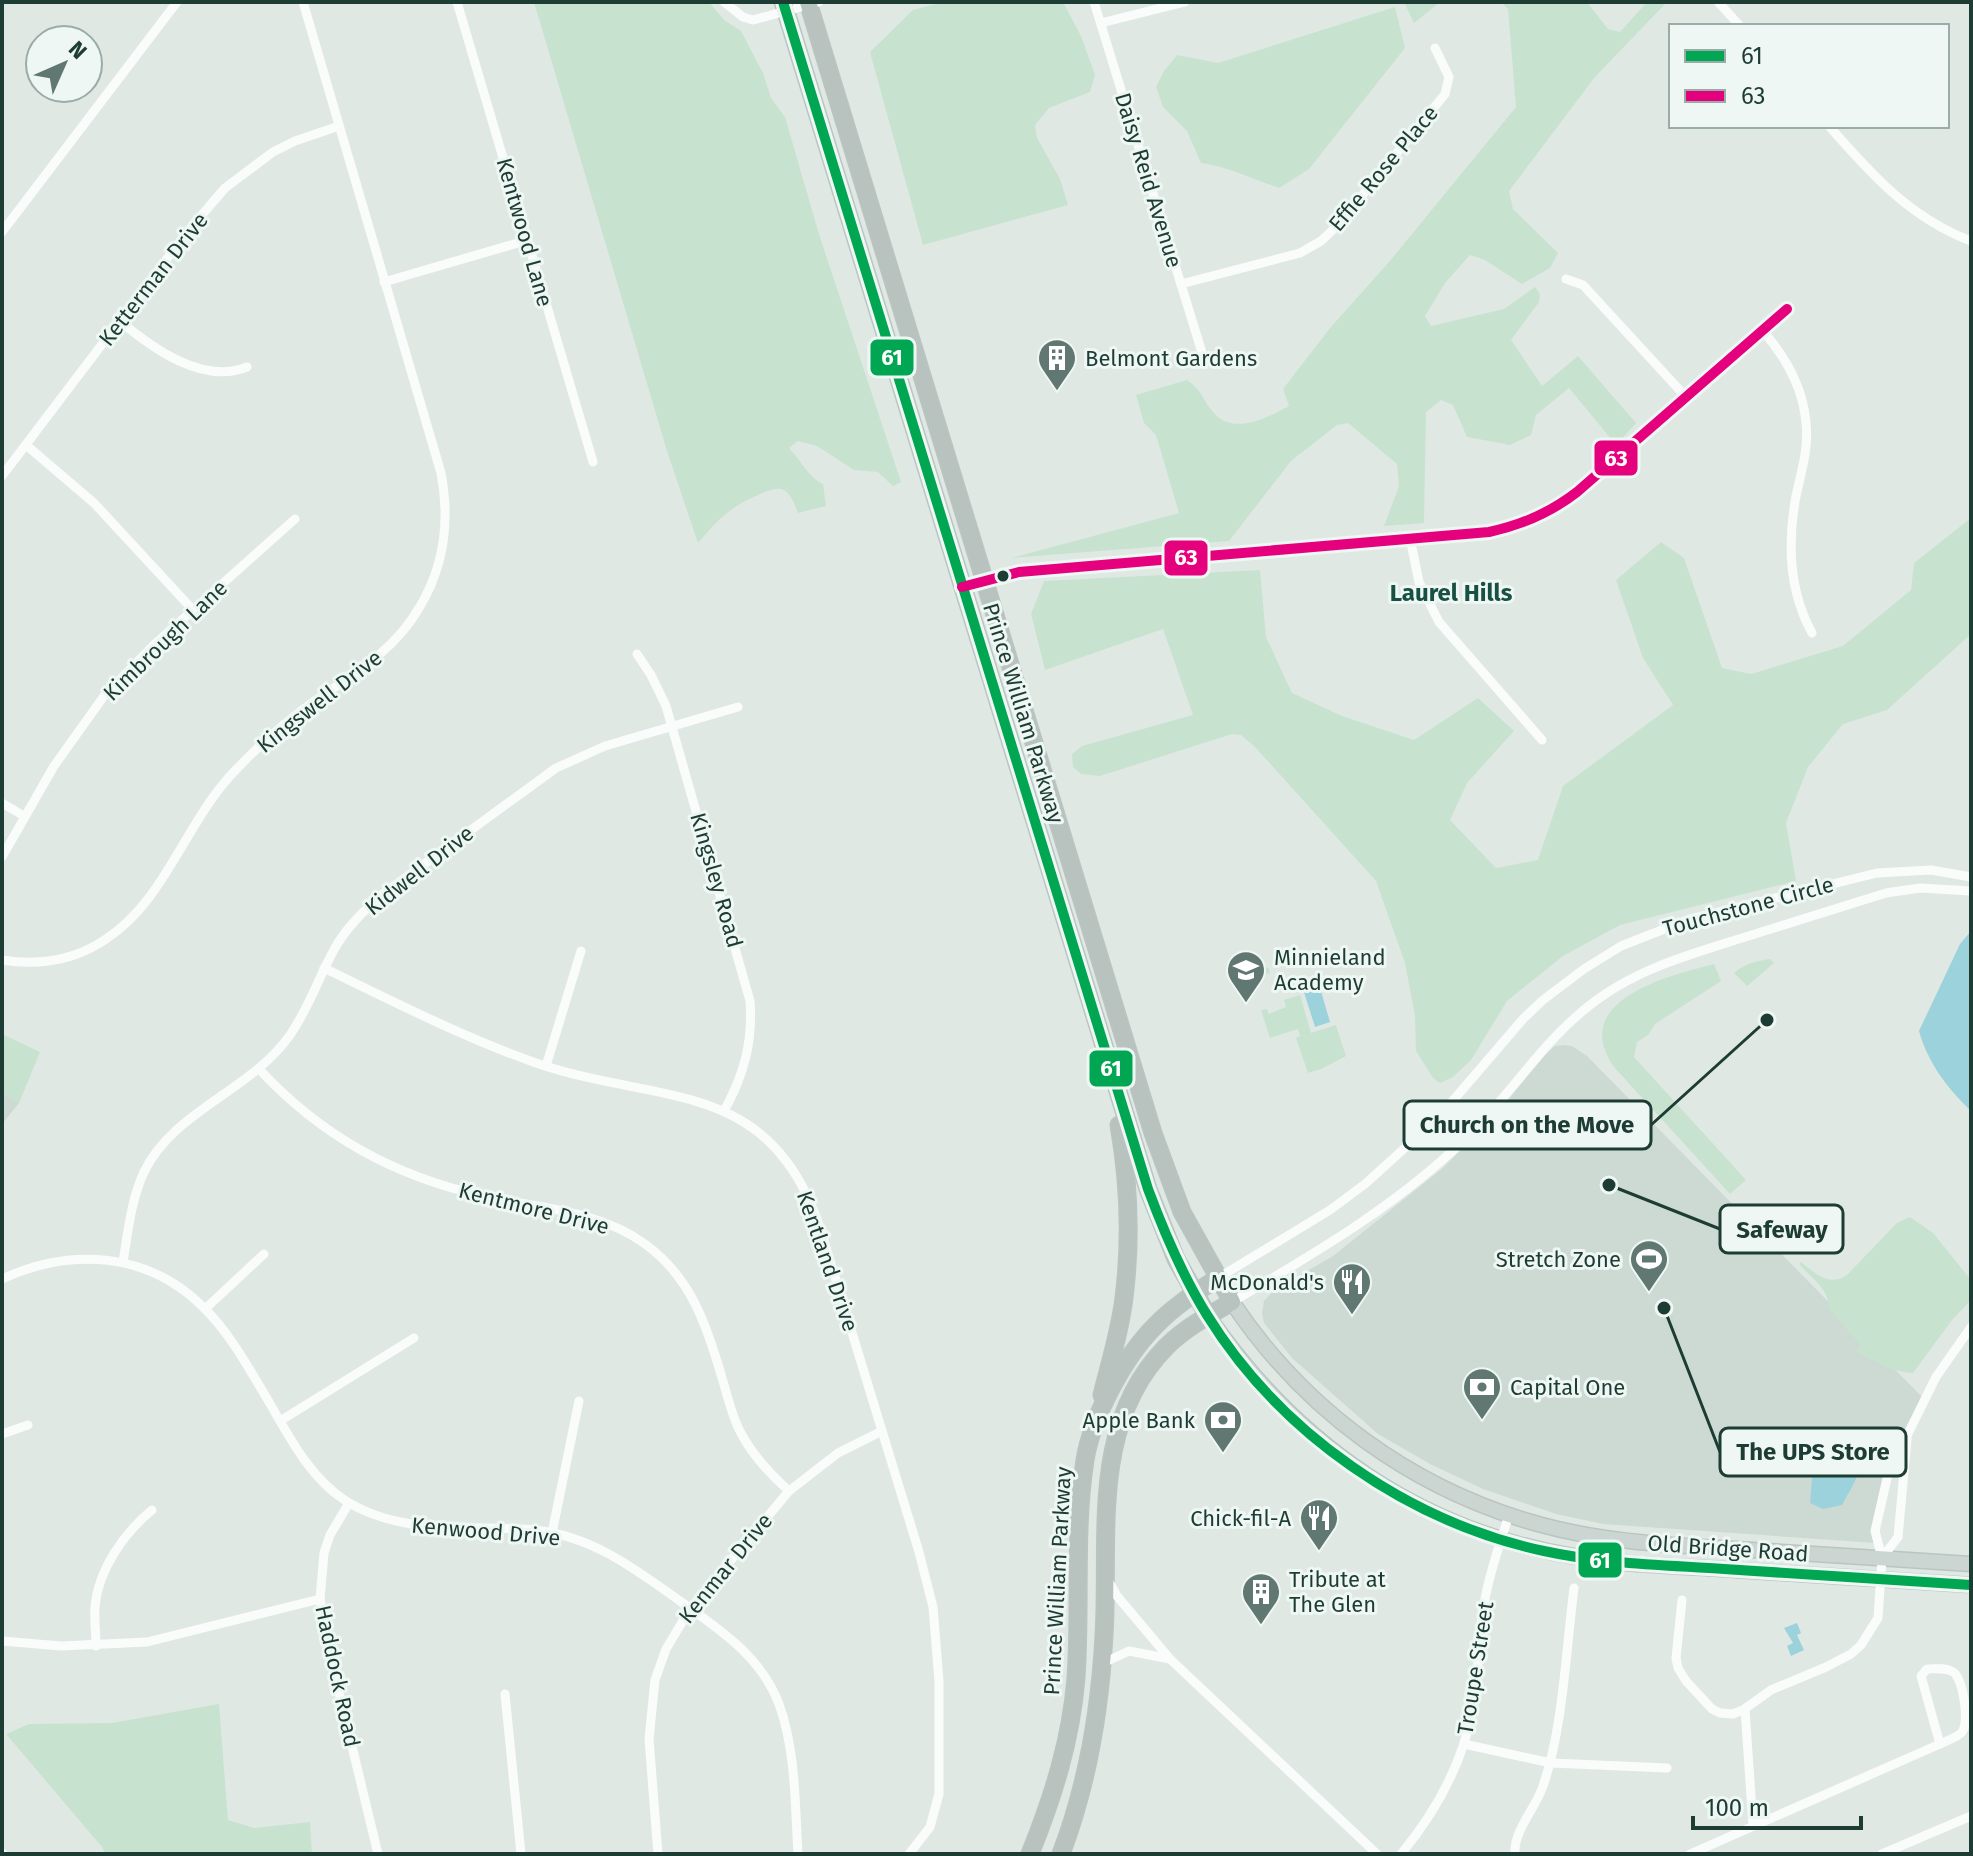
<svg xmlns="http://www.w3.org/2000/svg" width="1973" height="1856" viewBox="0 0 1973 1856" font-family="'Fira Sans',sans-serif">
	<rect width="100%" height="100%" fill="#e0e8e4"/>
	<g fill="#cddad4">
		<path d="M1564 1045 1572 1046 1587 1056 1924 1399 1893 1462 1875 1543 1603 1524 1556 1514 1483 1489 1430 1464 1378 1434 1292 1358 1264 1323 1262 1313 1264 1301 1274 1290 1333 1256 1443 1168 1492 1119 1547 1053 1555 1046Z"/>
		<path d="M2 1093 19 1103 2 1124Z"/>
	</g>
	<g fill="#c7e3d0">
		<path d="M534 2H709L724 20 741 31 763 73 771 98 785 117 819 234 901 482 893 486 878 472 854 470 817 446 798 441 789 448C801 460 808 477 823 484L826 506 798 513C788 485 781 484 756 496 729 508 717 520 698 543L667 451Z"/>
		<path d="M943 2H1063L1081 36 1095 75 1090 92 1049 108 1035 125 1037 138 1060 179 1068 205 923 245 870 52 913 10Z"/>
		<path d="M1404 2H1440L1414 23Z"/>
		<path d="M1501 2H1587L1608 29 1620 32 1647 2H1667L1595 77 1509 191 1513 209 1558 253 1550 268 1522 284 1485 260 1470 255 1445 283 1425 316 1431 326 1504 309 1535 287 1540 294 1539 302 1511 340 1542 386 1578 356 1636 423 1616 445 1569 388 1536 415 1531 435 1510 445 1467 437 1453 405 1441 400 1426 412 1424 523 1384 526 1399 486 1397 464 1348 423 1337 425 1291 461 1229 541 1011 558 1179 513 1156 435 1144 423 1136 395 1187 380C1204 392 1202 400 1214 413 1233 436 1269 417 1289 406L1283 389 1330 328 1389 262 1516 107 1508 9Z"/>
		<path d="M1395 7 1405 48 1309 169 1279 188C1252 179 1229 167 1201 163L1187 131 1163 107 1156 87 1164 71 1177 55 1218 63Z"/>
		<path d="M1971 518V634L1887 710 1843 724 1808 767 1786 823 1796 881 1620 925 1563 956 1507 1001 1471 1060 1453 1077 1440 1083 1433 1078 1416 1051 1415 1016 1405 963 1376 881 1255 747 1241 735 1232 734 1100 776 1081 774 1073 767 1072 754 1082 746 1193 715 1163 629 1045 670 1031 614 1044 581 1260 570 1266 637 1292 693 1342 716 1414 740 1478 698 1514 731 1467 783 1450 820 1496 868 1538 860 1563 786 1673 705 1643 658 1616 580 1661 542 1684 558 1722 668 1751 674 1843 646 1911 590 1914 563Z"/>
		<path d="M1770 959 1774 963 1747 986 1734 973C1745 963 1757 961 1770 959Z"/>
		<path d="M1258 962 1269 969 1270 973 1258 977 1259 982 1252 984 1246 966Z"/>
		<path d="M1714 964 1721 981 1655 1024 1648 1035 1637 1042 1634 1057 1746 1180 1730 1194 1614 1067C1568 1001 1667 976 1714 964Z"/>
		<path d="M1300 995 1311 1033 1336 1025 1346 1056 1321 1069 1308 1073 1296 1038 1300 1036 1298 1029 1270 1038 1261 1010 1267 1009 1269 1014 1286 1007 1284 1000Z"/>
		<path d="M2 1034 40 1052 19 1103 2 1093Z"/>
		<path d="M1910 1217 1933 1233 1971 1280V1300L1952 1320 1913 1373C1893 1372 1871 1361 1856 1350L1861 1345 1829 1309C1829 1288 1812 1279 1799 1264L1801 1262C1816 1274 1829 1287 1847 1275L1897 1223Z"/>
		<path d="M219 1704 228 1820 254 1828 310 1822 312 1854H105L102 1847 6 1734 29 1724 112 1723Z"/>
	</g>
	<g fill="#9cd2db">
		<path d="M1971 931V1111C1947 1088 1928 1063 1919 1031L1960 944Z"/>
		<path d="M1318 981 1330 1022 1315 1027 1302 986Z"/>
		<path d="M1823 1440 1861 1445C1865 1468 1853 1485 1842 1505L1823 1509 1810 1503 1814 1454Z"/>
		<path d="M1797 1623 1801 1633 1797 1635 1804 1650 1791 1656 1787 1646 1793 1643 1784 1628Z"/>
	</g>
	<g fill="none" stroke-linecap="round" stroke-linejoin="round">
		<g stroke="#bac5c1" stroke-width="17">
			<g id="primary">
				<path d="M1232 1302C1304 1410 1412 1489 1538 1524 1602 1542 1669 1545 1736 1549 1814 1554 1893 1559 1971 1564"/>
				<path d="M1208 1316C1297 1445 1421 1532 1578 1557 1629 1566 1683 1566 1735 1570 1814 1575 1892 1580 1971 1585"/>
			</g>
		</g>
		<g stroke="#bac5c1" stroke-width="19">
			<g id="highway">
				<path d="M783 2 1148 1189 1176 1259 1208 1316"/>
				<path d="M808 2 1153 1133 1182 1212 1232 1302C1209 1315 1185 1328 1167 1346 1089 1424 1110 1536 1104 1635 1100 1711 1088 1783 1061 1854"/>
				<path d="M1102 1395C1110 1363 1120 1331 1124 1298 1131 1241 1129 1182 1119 1125"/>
				<path d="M1030 1854C1053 1797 1071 1740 1076 1678 1081 1606 1074 1531 1085 1460 1092 1417 1124 1357 1155 1326 1173 1307 1196 1292 1218 1278"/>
			</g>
		</g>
		<g stroke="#fafcfb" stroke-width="9">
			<path d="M457 2 593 462"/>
			<path d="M724 2 743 17 753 20 819 2"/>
			<path d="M1094 2 1204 359"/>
			<path d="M1718 2 1740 26"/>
			<path d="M1101 23 1185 2"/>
			<path d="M1829 126C1871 174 1910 218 1971 241"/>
			<path d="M2 232 177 2"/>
			<path d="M1566 279 1583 285 1686 397"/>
			<path d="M384 282 528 240"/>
			<path d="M1181 284 1300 253 1321 241 1338 225 1445 94 1449 77 1435 48"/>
			<path d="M120 321C152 348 203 385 247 367"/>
			<path d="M1762 330C1786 357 1803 387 1806 423 1809 449 1801 472 1796 496 1787 544 1789 591 1812 633"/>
			<path d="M26 445 94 503 193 610"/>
			<path d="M2 476 188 231 225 188 273 152 295 141 339 126"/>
			<path d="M1410 538 1419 582 1439 622 1542 740"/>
			<path d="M962 587 1019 572 1489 532C1522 525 1550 513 1577 492L1787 309"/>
			<path d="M637 654 651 675 666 706 750 1001C753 1042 744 1075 724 1111"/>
			<path d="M2 803 24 816"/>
			<path d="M2 857 54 766 104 696 156 643 295 519"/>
			<path d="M2 960C40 966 74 961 106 939 164 901 184 827 230 776 256 748 285 722 316 700 355 673 395 650 419 608 444 567 450 520 441 473L303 2"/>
			<path d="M324 968C394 1002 463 1037 536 1063 661 1106 770 1075 821 1231L919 1552 933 1607 939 1681V1794L930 1827 909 1854"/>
			<path d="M546 1066 581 951"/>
			<path d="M259 1069C321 1136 394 1176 483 1196 537 1208 599 1210 645 1244 691 1277 707 1326 722 1378 728 1397 732 1418 742 1435 754 1457 771 1475 789 1491"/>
			<path d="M123 1262C128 1232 131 1200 144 1172 173 1111 252 1090 290 1035 309 1008 319 976 335 948 346 928 363 912 379 897L556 768 605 746 738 707"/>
			<path d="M1218 1278 1330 1210 1365 1184 1438 1118 1523 1019 1543 1000 1584 969 1621 946 1690 919 1877 873 1931 870 1971 877"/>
			<path d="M2 1279C71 1247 148 1252 203 1307 231 1334 249 1369 269 1402 290 1438 310 1478 346 1501 404 1537 471 1524 535 1530 592 1536 635 1569 680 1601 720 1630 761 1656 779 1704 796 1751 795 1805 798 1854"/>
			<path d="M1232 1302C1315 1253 1400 1204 1469 1135 1514 1091 1545 1037 1598 999 1641 968 1691 954 1742 938 1790 923 1838 908 1886 893L1920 888 1971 891"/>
			<path d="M205 1309 264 1254"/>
			<path d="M280 1421 414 1338"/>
			<path d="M2 1434 28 1425"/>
			<path d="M349 1503 330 1535 324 1553 320 1599 328 1647 378 1854"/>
			<path d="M552 1533 579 1401"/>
			<path d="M1882 1558 1898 1537 1907 1439"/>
			<path d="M1109 1582 1117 1596 1170 1659 1377 1854"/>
			<path d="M1682 1600 1676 1658 1678 1668 1686 1681 1712 1709 1720 1713 1733 1714 1743 1710 1771 1690 1826 1667 1851 1654 1861 1645 1878 1618 1882 1558 1875 1531 1888 1474 1936 1377 1971 1327"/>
			<path d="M2 1641 61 1646 147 1642 320 1599"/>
			<path d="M96 1646C96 1633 94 1619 95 1607 98 1570 124 1533 152 1510"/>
			<path d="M1101 1664 1129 1651 1170 1659"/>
			<path d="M1927 1669C1935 1669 1945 1667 1953 1672 1963 1678 1970 1722 1962 1732 1957 1738 1947 1740 1940 1744L1921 1676Z"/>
			<path d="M505 1694 521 1854"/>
			<path d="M1745 1709 1753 1826"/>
			<path d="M1464 1744 1551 1763 1667 1768"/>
			<path d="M2 1853 3 1854"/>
			<path d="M658 1854 649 1739 655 1680 666 1649 690 1609 789 1491 838 1453 882 1431"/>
			<path d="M1401 1854C1435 1813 1461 1767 1472 1713 1479 1679 1477 1644 1483 1610 1488 1578 1499 1546 1509 1515"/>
			<path d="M1515 1854C1513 1831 1536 1808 1543 1786 1563 1729 1566 1650 1574 1588"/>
			<path d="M1690 1854 1940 1744"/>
			<path d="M1882 1854 1971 1816"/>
		</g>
		<use href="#primary" stroke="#cbd5d2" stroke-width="14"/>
		<use href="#highway" stroke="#b8c2bf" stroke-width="16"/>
		<g stroke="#eef7f3" stroke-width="16">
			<path id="bus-1" d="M783 2 1148 1189C1164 1232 1182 1275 1207 1315 1280 1433 1408 1522 1544 1551 1603 1564 1664 1565 1724 1569 1806 1574 1889 1580 1971 1585"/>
		</g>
		<g stroke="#eef7f3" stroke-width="16">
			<path id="bus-2" d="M962 587 1019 572 1489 532C1522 525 1550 513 1577 492L1787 309"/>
		</g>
		<use href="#bus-1" stroke="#00a651" stroke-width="10"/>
		<use href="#bus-2" stroke="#e5007d" stroke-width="10"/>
	</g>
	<defs>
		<g id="building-pin" transform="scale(2)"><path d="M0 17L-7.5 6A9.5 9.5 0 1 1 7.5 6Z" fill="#617872" stroke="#eef7f3"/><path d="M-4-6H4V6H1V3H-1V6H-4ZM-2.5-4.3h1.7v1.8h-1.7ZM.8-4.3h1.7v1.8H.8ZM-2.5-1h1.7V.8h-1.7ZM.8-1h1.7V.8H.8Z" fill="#fff"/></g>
		<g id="school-pin" transform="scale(2)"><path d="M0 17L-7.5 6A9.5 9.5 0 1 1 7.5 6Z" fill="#617872" stroke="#eef7f3"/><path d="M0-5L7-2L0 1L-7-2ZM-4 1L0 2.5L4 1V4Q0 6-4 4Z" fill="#fff"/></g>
		<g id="stadium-pin" transform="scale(2)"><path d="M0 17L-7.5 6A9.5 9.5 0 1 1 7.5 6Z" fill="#617872" stroke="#eef7f3"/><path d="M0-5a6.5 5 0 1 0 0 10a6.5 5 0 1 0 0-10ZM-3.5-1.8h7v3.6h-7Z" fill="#fff"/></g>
		<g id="restaurant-pin" transform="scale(2)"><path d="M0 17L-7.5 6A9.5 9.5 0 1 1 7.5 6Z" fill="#617872" stroke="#eef7f3"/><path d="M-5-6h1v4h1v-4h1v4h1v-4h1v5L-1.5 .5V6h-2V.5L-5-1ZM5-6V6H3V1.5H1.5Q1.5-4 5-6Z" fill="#fff"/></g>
		<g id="bank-pin" transform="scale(2)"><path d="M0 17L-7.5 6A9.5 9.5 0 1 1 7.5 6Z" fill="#617872" stroke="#eef7f3"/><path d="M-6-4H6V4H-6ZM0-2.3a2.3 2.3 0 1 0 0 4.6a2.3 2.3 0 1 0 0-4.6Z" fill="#fff"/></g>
	</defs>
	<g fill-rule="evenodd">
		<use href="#building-pin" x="1057" y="358"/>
		<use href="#school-pin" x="1246" y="970"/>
		<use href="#stadium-pin" x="1649" y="1259"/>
		<use href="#restaurant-pin" x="1352" y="1282"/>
		<use href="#bank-pin" x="1482" y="1387"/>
		<use href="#bank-pin" x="1223" y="1420"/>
		<use href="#restaurant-pin" x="1319" y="1518"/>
		<use href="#building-pin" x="1261" y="1592"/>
	</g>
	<circle fill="#1d3c34" stroke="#eef7f3" stroke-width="3" cx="1003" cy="576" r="7"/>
	<g text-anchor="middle" stroke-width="6" stroke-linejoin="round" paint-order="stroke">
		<g font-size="22" fill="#1d3c34" stroke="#eef7f3">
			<text transform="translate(1383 168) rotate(-50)" y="8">Effie Rose Place</text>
			<text transform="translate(1149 180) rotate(73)" y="8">Daisy Reid Avenue</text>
			<text transform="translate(525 232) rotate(74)" y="8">Kentwood Lane</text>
			<text transform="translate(153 279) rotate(-52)" y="8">Ketterman Drive</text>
			<text transform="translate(165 640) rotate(-44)" y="8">Kimbrough Lane</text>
			<text transform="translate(319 701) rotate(-38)" y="8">Kingswell Drive</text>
			<text transform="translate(1024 713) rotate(73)" y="8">Prince William Parkway</text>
			<text transform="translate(419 870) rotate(-38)" y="8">Kidwell Drive</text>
			<text transform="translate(717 880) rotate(74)" y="8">Kingsley Road</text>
			<text transform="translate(1748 906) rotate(-15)" y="8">Touchstone Circle</text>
			<text transform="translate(534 1208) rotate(14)" y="8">Kentmore Drive</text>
			<text transform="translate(828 1261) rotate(71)" y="8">Kentland Drive</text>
			<text transform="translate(486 1531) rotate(5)" y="8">Kenwood Drive</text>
			<text transform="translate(1728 1548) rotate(4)" y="8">Old Bridge Road</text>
			<text transform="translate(725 1568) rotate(-51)" y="8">Kenmar Drive</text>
			<text transform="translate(1057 1581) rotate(-87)" y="8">Prince William Parkway</text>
			<text transform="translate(1475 1668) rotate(-81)" y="8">Troupe Street</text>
			<text transform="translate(338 1676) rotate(78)" y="8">Haddock Road</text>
		</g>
		<g font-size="22" fill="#1d3c34" stroke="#eef7f3" text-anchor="start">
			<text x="1085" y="366">Belmont Gardens</text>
			<text x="1274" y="965">Minnieland<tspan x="1274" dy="25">Academy</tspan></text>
			<text x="1621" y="1267" text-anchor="end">Stretch Zone</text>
			<text x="1324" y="1290" text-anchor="end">McDonald's</text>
			<text x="1510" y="1395">Capital One</text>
			<text x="1195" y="1428" text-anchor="end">Apple Bank</text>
			<text x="1291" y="1526" text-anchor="end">Chick-fil-A</text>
			<text x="1289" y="1587">Tribute at<tspan x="1289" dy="25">The Glen</tspan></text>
		</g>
		<g font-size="24" font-weight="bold" fill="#185043" stroke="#eef7f3">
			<text x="1451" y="601">Laurel Hills</text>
		</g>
	</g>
	<path fill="none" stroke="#1d3c34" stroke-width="3" d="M1767 1020L1651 1125M1609 1185L1720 1229M1664 1308L1720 1452"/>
	<g fill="#1d3c34" stroke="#eef7f3" stroke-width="3">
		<circle cx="1767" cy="1020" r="8"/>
		<circle cx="1609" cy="1185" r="8"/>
		<circle cx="1664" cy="1308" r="8"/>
	</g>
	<g fill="#eef7f3" stroke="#1d3c34" stroke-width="3">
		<rect x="1404" y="1101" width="247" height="48" rx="8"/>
		<rect x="1720" y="1205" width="123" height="48" rx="8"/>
		<rect x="1720" y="1428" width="186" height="48" rx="8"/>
	</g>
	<g font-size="24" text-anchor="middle" font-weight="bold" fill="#1d3c34">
		<text x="1527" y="1133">Church on the Move</text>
		<text x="1782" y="1238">Safeway</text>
		<text x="1813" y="1460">The UPS Store</text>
	</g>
	<g stroke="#eef7f3" stroke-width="3">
		<rect x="869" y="338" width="46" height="39" rx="8" fill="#00a651"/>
		<rect x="1593" y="439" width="46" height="38" rx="8" fill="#e5007d"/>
		<rect x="1163" y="539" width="46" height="38" rx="8" fill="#e5007d"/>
		<rect x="1088" y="1049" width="46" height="39" rx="8" fill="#00a651"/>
		<rect x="1577" y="1541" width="46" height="38" rx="8" fill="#00a651"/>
	</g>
	<g font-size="22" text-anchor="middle" font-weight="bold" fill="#fff">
		<text x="892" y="365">61</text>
		<text x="1616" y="466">63</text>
		<text x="1186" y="565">63</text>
		<text x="1111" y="1076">61</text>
		<text x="1600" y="1568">61</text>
	</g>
	<rect width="1973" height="1856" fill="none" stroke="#1d3c34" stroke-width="8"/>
	<rect x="1669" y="24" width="280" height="104" fill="#eef7f3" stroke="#9aaca7" stroke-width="2"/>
	<rect x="1685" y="50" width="40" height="12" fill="#00a651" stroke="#9aaca7" stroke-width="2"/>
	<text x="1741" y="64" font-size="24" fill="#1d3c34">61</text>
	<rect x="1685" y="90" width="40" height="12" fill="#e5007d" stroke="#9aaca7" stroke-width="2"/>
	<text x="1741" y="104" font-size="24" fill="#1d3c34">63</text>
	<g transform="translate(64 64) rotate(45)"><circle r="38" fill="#eef7f3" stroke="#9aaca7" stroke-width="2"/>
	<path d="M0-6L14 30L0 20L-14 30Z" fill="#617872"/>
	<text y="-12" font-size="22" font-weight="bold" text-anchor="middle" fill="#1d3c34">N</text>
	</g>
	<path d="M1693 1816v12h168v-12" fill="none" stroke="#1d3c34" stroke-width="4"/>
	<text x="1705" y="1816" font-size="24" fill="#1d3c34" stroke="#eef7f3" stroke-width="6" paint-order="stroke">100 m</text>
</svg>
